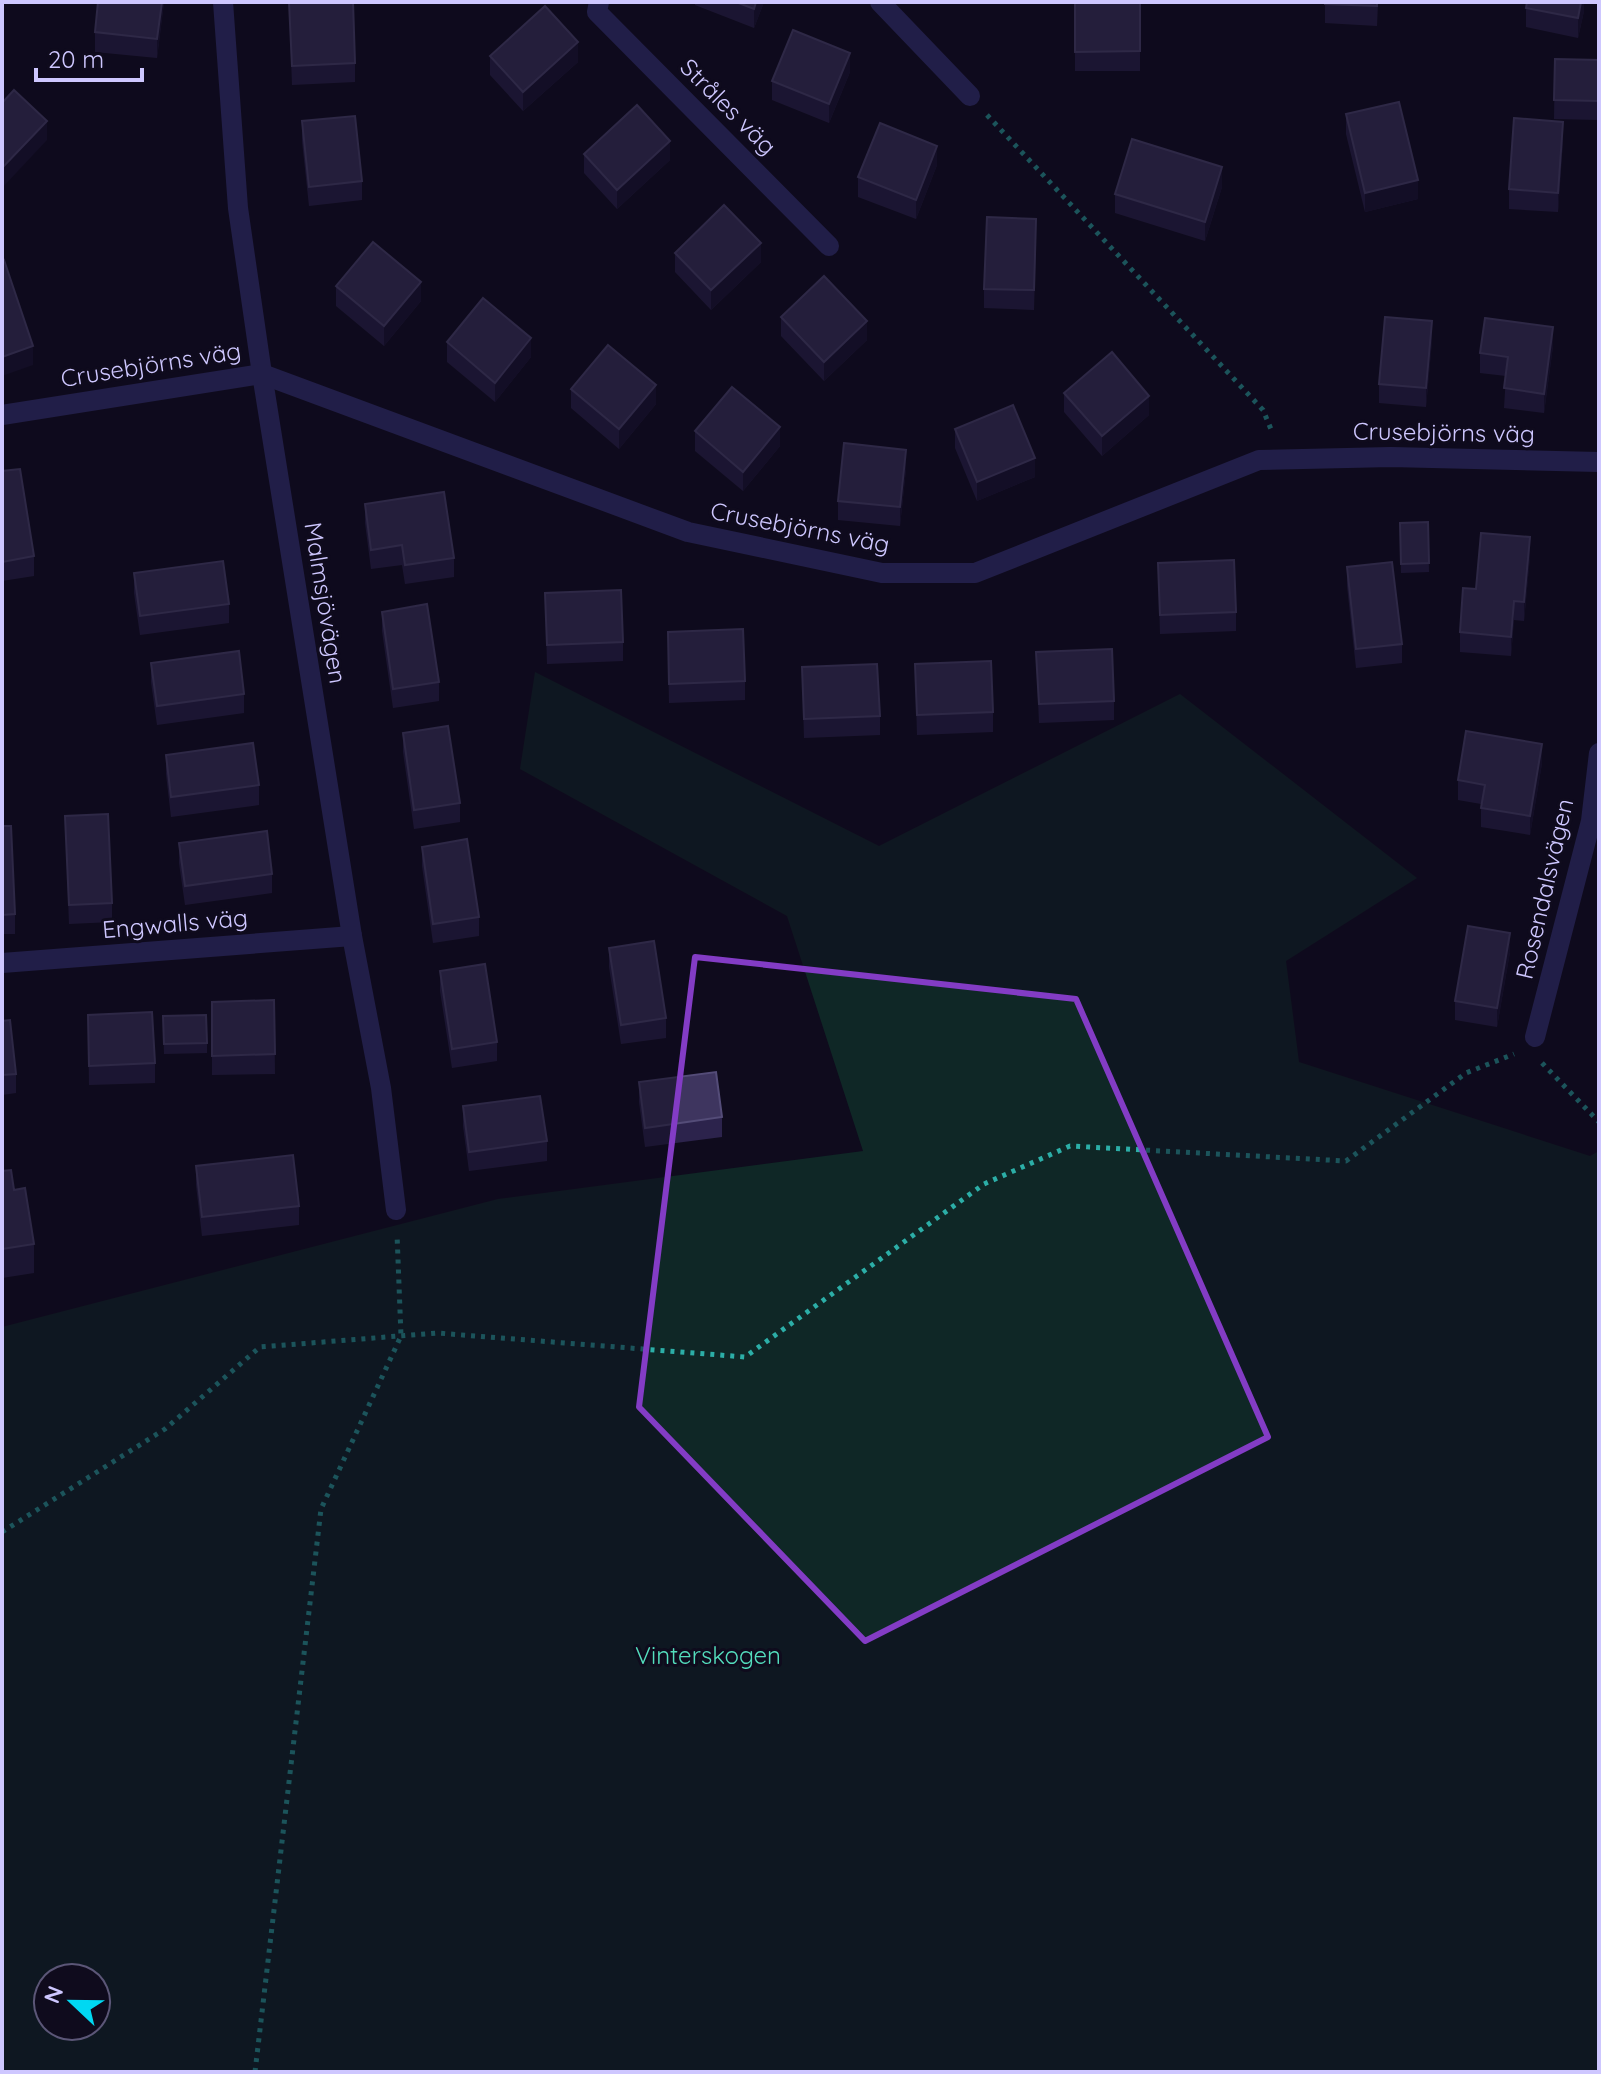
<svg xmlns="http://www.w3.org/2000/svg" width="1601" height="2074" viewBox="0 0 1601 2074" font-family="Quicksand,sans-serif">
	<rect width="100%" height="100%" fill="#0f0b1d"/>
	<path fill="#0f2726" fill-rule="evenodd" d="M535 672 879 846 1180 694 1417 878 1286 961 1299 1062 1590 1156 1599 1151V2072H2V1327L498 1199 863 1151 787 916 520 769ZM48 1978H96V2026H48Z"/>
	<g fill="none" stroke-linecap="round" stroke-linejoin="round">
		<g stroke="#2caea7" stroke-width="5" stroke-dasharray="4 6" stroke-linecap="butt">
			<path d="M987 115 1263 410 1273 434"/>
			<path d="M1542 1063 1599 1122"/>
			<path d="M2 1532 165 1429 260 1347 437 1333 745 1357 984 1184 1070 1146 1346 1161 1466 1073 1514 1054"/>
			<path d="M255 2072 321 1509 401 1336 397 1234"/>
		</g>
		<g stroke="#39367c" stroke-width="20">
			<path d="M223 2 238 208 262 374 352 936 381 1088 396 1210"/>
			<path d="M599 2 597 12 829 246"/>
			<path d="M880 2 970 96"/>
			<path d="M2 415 262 374 688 532 882 573H975L1259 460 1391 457 1599 462"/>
			<path d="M2 963 352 936"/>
			<path d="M1535 1037 1591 821 1599 753"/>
		</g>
	</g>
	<g fill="#2c234c">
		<path d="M164 2 157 58 95 52V32Z"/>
		<path d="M289 2 355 63V82L292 85Z"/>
		<path d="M695 2H764L754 28 695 5Z"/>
		<rect x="1075" y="2" width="65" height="69"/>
		<path d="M1325 2H1378L1377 26 1325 23Z"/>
		<path d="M1584 2V11L1578 38 1526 27V8Z"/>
		<path d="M490 56 578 62 523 111 490 75Z"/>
		<path d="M1555 59 1599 60V120L1554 119Z"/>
		<path d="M850 72 829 123 772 100V81Z"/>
		<path d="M1346 114 1418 199 1365 212 1346 134Z"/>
		<path d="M302 121 362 181V200L309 206 302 141Z"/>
		<path d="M1563 141 1558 212 1509 209V189Z"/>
		<path d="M584 154 670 160 617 209 584 173Z"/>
		<path d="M937 165 916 219 858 197V177Z"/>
		<path d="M1222 187 1205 241 1115 213V194Z"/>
		<path d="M1036 239 1034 310 984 308V289Z"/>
		<path d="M675 253 761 262 711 310 675 272Z"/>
		<path d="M336 286 421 301 384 346 336 306Z"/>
		<path d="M781 317 867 340 824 381 781 336Z"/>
		<path d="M1432 340 1426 407 1379 403V384Z"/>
		<path d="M447 342 531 357 495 402 447 362Z"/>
		<path d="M1553 346 1544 413 1504 408 1506 376 1480 373V353Z"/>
		<path d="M571 389 656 404 619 449 571 408Z"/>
		<path d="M1064 393 1149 415 1102 456 1064 412Z"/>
		<path d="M955 429 1035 477 977 501 955 448Z"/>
		<path d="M695 431 780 446 743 491 695 451Z"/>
		<path d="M906 469 900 526 838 520V501Z"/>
		<path d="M2 471 34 556V576L2 581Z"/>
		<path d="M365 504 454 558V577L405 584 402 565 371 569 365 523Z"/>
		<path d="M1428 522 1429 572 1401 573 1400 523Z"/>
		<path d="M1530 556 1524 621 1514 620 1511 656 1460 652V632L1476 589Z"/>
		<path d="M1158 563 1236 612V631L1160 634Z"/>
		<path d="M1347 567 1402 644V663L1356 668 1347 586Z"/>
		<path d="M134 573 229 604V623L140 635 134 593Z"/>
		<path d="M545 593 623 642V661L547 664Z"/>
		<path d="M382 612 439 682V701L393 708 382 631Z"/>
		<path d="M668 651 745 681V700L669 703Z"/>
		<path d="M1036 652 1114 701V720L1039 723Z"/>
		<path d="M151 663 244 694V713L157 725 151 682Z"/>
		<path d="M915 664 993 712V732L917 735Z"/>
		<path d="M802 667 880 716V735L804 738Z"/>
		<path d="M403 733 460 803V822L414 829 403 752Z"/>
		<path d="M166 755 259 785V805L171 817 166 774Z"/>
		<path d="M1542 763 1530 835 1481 827V804L1458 800V780Z"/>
		<path d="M65 816 112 903V922L69 924Z"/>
		<path d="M2 826 15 914V934H2Z"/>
		<path d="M179 843 272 874V893L185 905 179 863Z"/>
		<path d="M422 847 479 917V936L433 943 422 866Z"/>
		<path d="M609 948 666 1018V1038L621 1044 609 967Z"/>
		<path d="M1510 952 1497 1027 1455 1020V1001Z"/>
		<path d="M440 971 497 1042V1061L452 1068 440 991Z"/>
		<path d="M274 1000 275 1074 212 1075V1002Z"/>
		<path d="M88 1015 155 1063V1083L89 1085Z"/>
		<path d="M163 1016 207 1043V1053L164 1054Z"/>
		<path d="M2 1021 16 1074V1093L2 1095Z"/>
		<path d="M639 1082 722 1117V1137L645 1147 639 1102Z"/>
		<path d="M463 1106 547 1141V1161L469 1171 463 1126Z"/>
		<path d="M196 1166 299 1206V1225L202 1236 196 1185Z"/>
		<path d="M2 1171 14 1190 34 1244V1273L2 1278Z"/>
	</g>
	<g fill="#191231">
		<path d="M162 2H164L157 58V39Z"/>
		<path d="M756 2H764L754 28V9Z"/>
		<path d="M1581 2H1584V11L1578 38V18Z"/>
		<path d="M578 42V62L523 111V92Z"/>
		<path d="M850 53V72L829 123V104Z"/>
		<path d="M47 121V140L2 188V168Z"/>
		<path d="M1563 122V141L1558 212V193Z"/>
		<path d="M670 141V160L617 209V190Z"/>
		<path d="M937 146V165L916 219V200Z"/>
		<path d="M1222 167V187L1205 241V222Z"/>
		<path d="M1418 180V199L1365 212V193Z"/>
		<path d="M761 243V262L711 310V290Z"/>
		<path d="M421 282V301L384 346V326Z"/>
		<path d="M867 321V340L824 381V362Z"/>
		<path d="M1432 321V340L1426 407V388Z"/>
		<path d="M1553 327V346L1544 413V394Z"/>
		<path d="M531 338V357L495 402V383Z"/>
		<path d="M33 346V365L2 376V357Z"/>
		<path d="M656 385V404L619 449V429Z"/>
		<path d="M1149 396V415L1102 456V436Z"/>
		<path d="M780 427V446L743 491V472Z"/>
		<path d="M906 450V469L900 526V507Z"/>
		<path d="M1035 458V477L977 501V482Z"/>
		<path d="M1530 537V556L1524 621V602Z"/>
		<path d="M1514 601V620L1511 656V637Z"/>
		<path d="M1542 744V763L1530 835V816Z"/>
		<path d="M1510 933V952L1497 1027V1008Z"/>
	</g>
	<g fill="#3e355f" stroke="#544c78" stroke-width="2">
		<path d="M98 2H162L157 39 95 32Z"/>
		<path d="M289 2H353L355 63 292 66Z"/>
		<path d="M736 2H756L754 9Z"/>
		<path d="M1075 2H1140V51L1075 52Z"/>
		<path d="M1325 2H1377V6L1325 4Z"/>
		<path d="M1527 2H1581L1578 18 1526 8Z"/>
		<path d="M545 6 578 42 523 92 490 56Z"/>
		<path d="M793 30 850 53 829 104 772 81Z"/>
		<path d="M1555 59 1599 60V101L1554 100Z"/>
		<path d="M14 90 47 121 2 168V103Z"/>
		<path d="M1399 102 1418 180 1365 193 1346 114Z"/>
		<path d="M637 105 670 141 617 190 584 154Z"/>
		<path d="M355 116 362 181 309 187 302 121Z"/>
		<path d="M1514 118 1563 122 1558 193 1509 189Z"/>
		<path d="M880 123 937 146 916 200 858 177Z"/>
		<path d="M1132 139 1222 167 1205 222 1115 194Z"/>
		<path d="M724 205 761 243 711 290 675 253Z"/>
		<path d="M987 217 1036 219 1034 290 984 289Z"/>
		<path d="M373 242 421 282 384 326 336 286Z"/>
		<path d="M4 260 33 346 2 357V261Z"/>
		<path d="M824 276 867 321 824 362 781 317Z"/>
		<path d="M483 298 531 338 495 383 447 342Z"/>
		<path d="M1385 317 1432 321 1426 388 1379 384Z"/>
		<path d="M1485 318 1553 327 1544 394 1504 388 1508 357 1480 353Z"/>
		<path d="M608 345 656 385 619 429 571 389Z"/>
		<path d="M1112 352 1149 396 1102 436 1064 393Z"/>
		<path d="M732 387 780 427 743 472 695 431Z"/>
		<path d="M1013 405 1035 458 977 482 955 429Z"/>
		<path d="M844 443 906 450 900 507 838 501Z"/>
		<path d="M20 469 34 556 2 562V471Z"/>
		<path d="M444 492 454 558 405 565 402 545 371 550 365 504Z"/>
		<path d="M1428 522 1429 563 1401 564 1400 523Z"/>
		<path d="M1481 533 1530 537 1524 602 1514 601 1511 637 1460 632 1463 588 1476 589Z"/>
		<path d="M1234 560 1236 612 1160 615 1158 563Z"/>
		<path d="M223 561 229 604 140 616 134 573Z"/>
		<path d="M1392 562 1402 644 1356 649 1347 567Z"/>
		<path d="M621 590 623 642 547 645 545 593Z"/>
		<path d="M427 604 439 682 393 689 382 612Z"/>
		<path d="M743 629 745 681 669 684 668 632Z"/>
		<path d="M1112 649 1114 701 1039 704 1036 652Z"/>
		<path d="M239 651 244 694 157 706 151 663Z"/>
		<path d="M991 661 993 712 917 715 915 664Z"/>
		<path d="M877 664 880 716 804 719 802 667Z"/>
		<path d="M448 726 460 803 414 810 403 733Z"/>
		<path d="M1466 731 1542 744 1530 816 1481 808 1485 785 1458 780Z"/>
		<path d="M253 743 259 785 171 797 166 755Z"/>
		<path d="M108 814 112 903 69 905 65 816Z"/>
		<path d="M2 826H11L15 914 2 915Z"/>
		<path d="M267 831 272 874 185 886 179 843Z"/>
		<path d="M467 839 479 917 433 924 422 847Z"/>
		<path d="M1468 926 1510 933 1497 1008 1455 1001Z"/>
		<path d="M654 941 666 1018 621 1025 609 948Z"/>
		<path d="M485 964 497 1042 452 1049 440 971Z"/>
		<path d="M274 1000 275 1054 212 1056V1002Z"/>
		<path d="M152 1012 155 1063 89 1066 88 1015Z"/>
		<path d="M206 1015 207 1043 164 1044 163 1016Z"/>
		<path d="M10 1020 16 1074 2 1075V1021Z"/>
		<path d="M716 1072 722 1117 645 1128 639 1082Z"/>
		<path d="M540 1096 547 1141 469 1152 463 1106Z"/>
		<path d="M293 1155 299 1206 202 1217 196 1166Z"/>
		<path d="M11 1170 14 1190 25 1188 34 1244 2 1249V1171Z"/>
	</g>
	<path d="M0 0H1601V2074H0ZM695 957 1076 999 1268 1437 865 1641 639 1407Z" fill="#0f0b1d" fill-opacity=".55" fill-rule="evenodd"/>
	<path fill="none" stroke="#833cc5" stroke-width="6" stroke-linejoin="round" d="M695 957 1076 999 1268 1437 865 1641 639 1407Z"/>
	<g text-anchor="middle" stroke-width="6" stroke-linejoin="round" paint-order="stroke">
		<g font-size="24" fill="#cec7ff" stroke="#0f0b1d">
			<text transform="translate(728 107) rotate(45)" y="8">Stråles väg</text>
			<text transform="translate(151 365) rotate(-9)" y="8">Crusebjörns väg</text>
			<text transform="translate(1444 433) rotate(1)" y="8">Crusebjörns väg</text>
			<text transform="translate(800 528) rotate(11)" y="8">Crusebjörns väg</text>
			<text transform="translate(325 603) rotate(81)" y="8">Malmsjövägen</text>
			<text transform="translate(1545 889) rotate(-77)" y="8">Rosendalsvägen</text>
			<text transform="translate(175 924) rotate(-5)" y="8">Engwalls väg</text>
		</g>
		<g font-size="24" fill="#54debd" stroke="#0f0b1d">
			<text x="708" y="1664">Vinterskogen</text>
		</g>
	</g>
	<rect width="1601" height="2074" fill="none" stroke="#cec7ff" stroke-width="8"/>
	<g transform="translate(72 2002) rotate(292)"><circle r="38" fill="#0f0b1d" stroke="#5b5677" stroke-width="2"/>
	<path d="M0-6L14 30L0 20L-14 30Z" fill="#00d8f2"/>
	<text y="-12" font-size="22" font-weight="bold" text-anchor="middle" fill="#cec7ff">N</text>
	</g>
	<path d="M36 68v12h106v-12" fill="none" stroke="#cec7ff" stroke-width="4"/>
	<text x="48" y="68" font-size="24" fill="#cec7ff" stroke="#0f0b1d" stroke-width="6" paint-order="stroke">20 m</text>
</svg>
